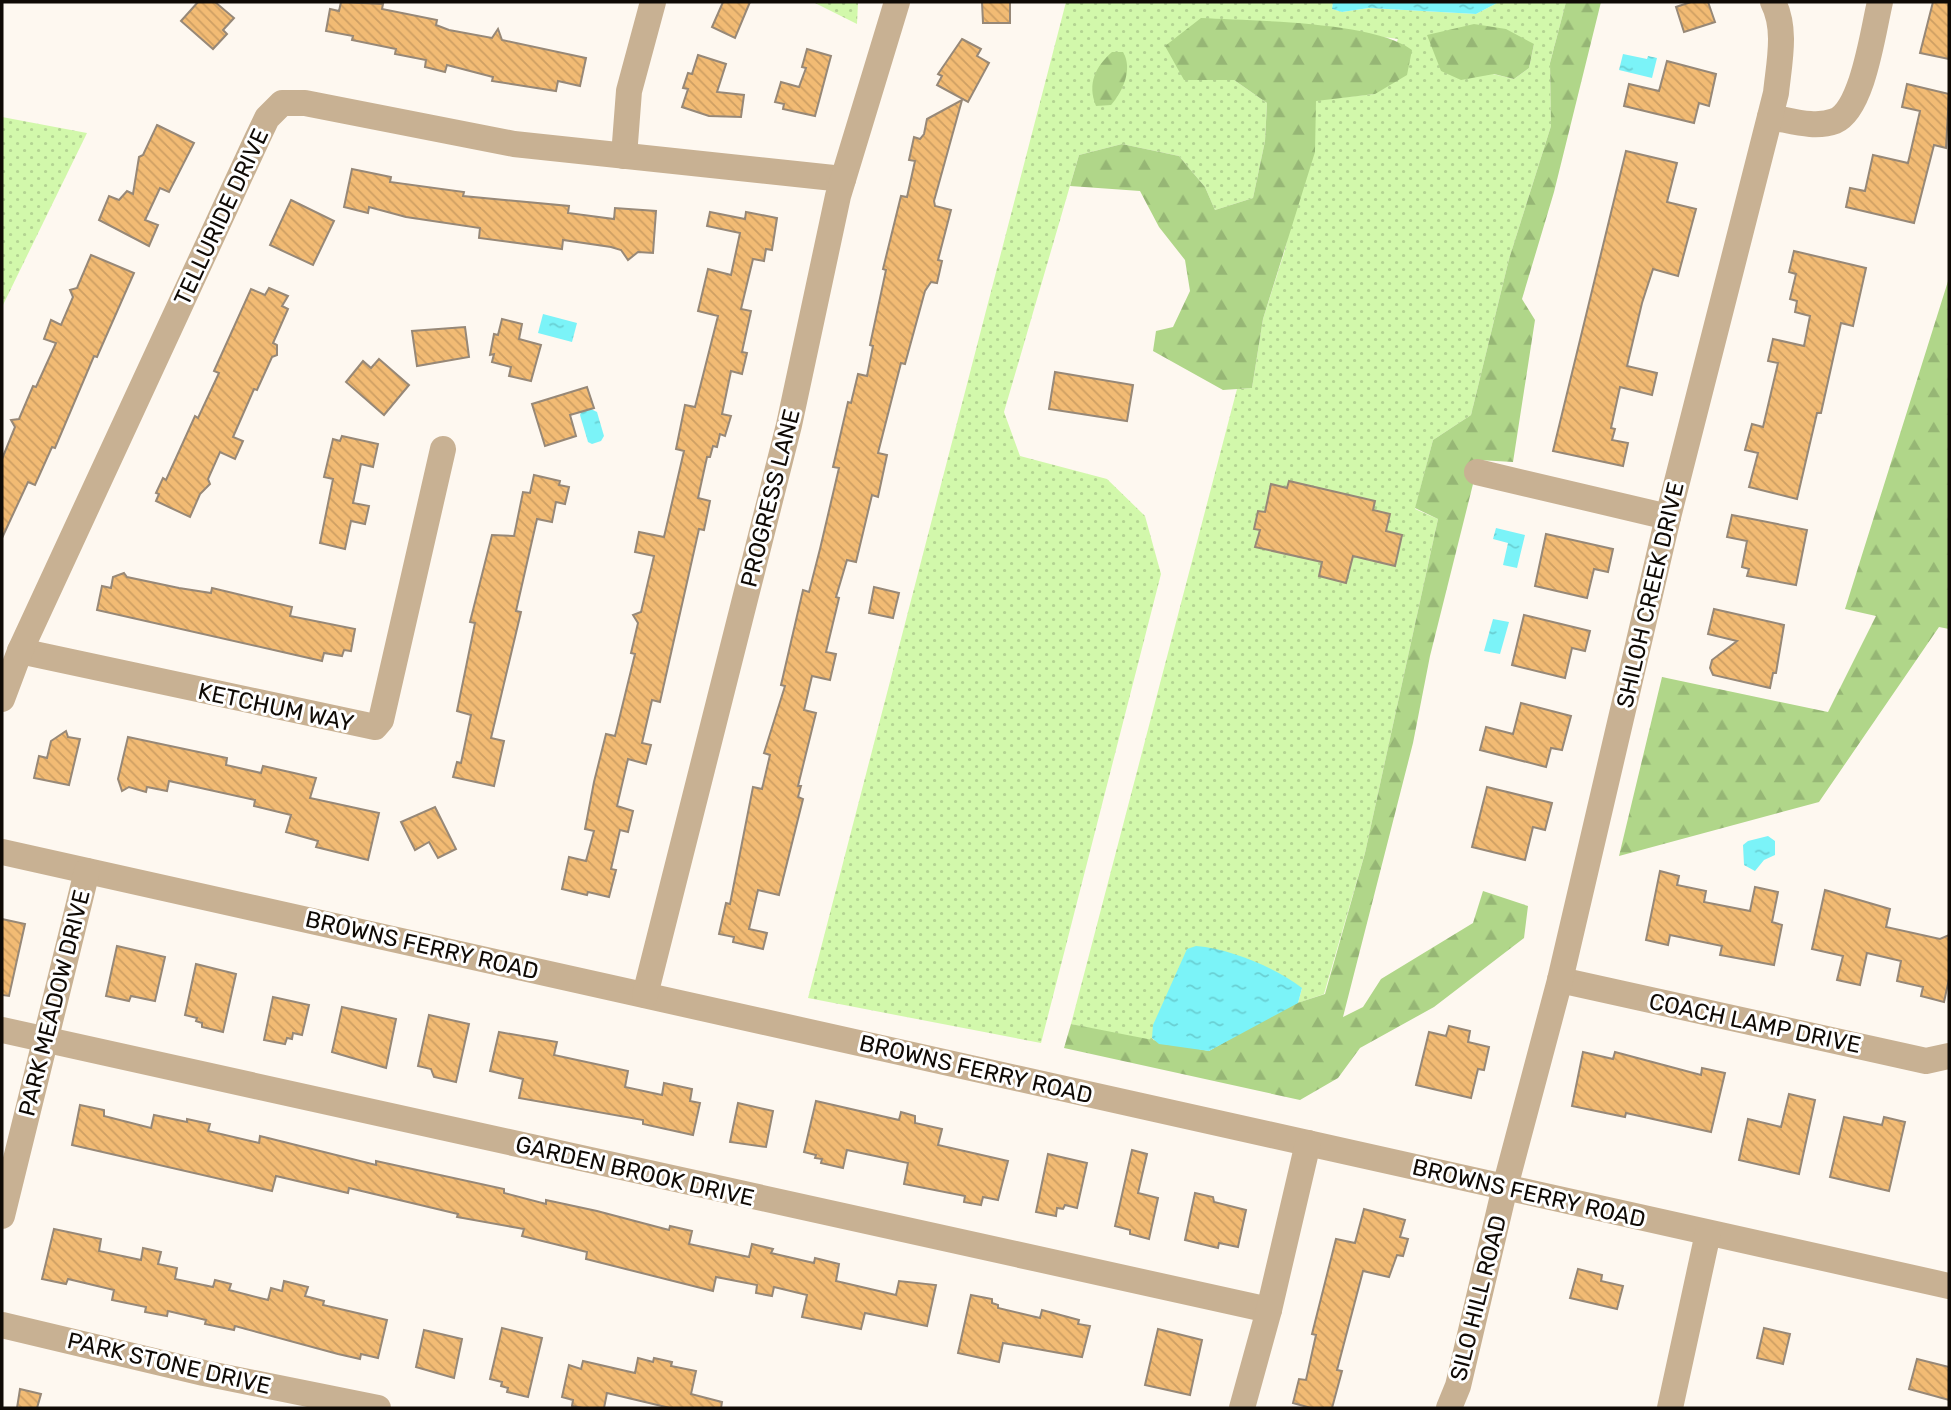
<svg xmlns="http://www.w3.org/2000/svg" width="1951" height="1410" viewBox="0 0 1951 1410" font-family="Rubik,sans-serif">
	<defs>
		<pattern id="grass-dots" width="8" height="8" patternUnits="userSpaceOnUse" patternTransform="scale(1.75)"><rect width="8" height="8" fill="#d2f8ab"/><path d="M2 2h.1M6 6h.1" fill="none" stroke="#b3d392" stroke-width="1.8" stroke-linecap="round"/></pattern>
		<pattern id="forest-firs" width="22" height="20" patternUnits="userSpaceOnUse" patternTransform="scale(1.75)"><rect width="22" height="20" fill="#b0d689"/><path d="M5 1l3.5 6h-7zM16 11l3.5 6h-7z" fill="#96b675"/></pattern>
		<pattern id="water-ripples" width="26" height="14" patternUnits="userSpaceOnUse" patternTransform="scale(1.75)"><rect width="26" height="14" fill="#7bf3f8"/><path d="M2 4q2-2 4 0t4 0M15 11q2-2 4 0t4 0" fill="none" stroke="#69cfd3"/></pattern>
		<pattern id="building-back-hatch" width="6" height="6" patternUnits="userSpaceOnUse" patternTransform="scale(1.75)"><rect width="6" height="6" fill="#f2bb74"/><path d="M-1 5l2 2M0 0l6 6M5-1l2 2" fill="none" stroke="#ce9f63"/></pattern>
	</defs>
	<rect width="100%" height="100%" fill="#fef8f0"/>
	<g fill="url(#grass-dots)" fill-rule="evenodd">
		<path d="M813 2H858L857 24Z"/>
		<path d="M1066 2H1333L1332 9 1342 12 1369 8 1476 14 1499 2H1566L1550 63 1551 126 1509 259 1471 415 1433 440 1415 509 1438 519 1365 853 1324 994 1298 1003 1302 988 1152 1038 1159 1044 1071 1024 1237 389 1252 388 1263 319 1285 250 1316 100 1375 94 1398 39 1280 23 1184 80H1234L1267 103 1265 141 1253 198 1215 210 1205 187 1179 156 1122 144 1079 155 1004 412 1020 456 1107 479 1145 516 1161 574 1041 1043 808 998ZM1534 44 1529 68 1514 79 1493 74Z"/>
		<path d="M2 117 87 133 2 307Z"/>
	</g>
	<g fill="url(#forest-firs)">
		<path d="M1566 2H1601L1554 192 1522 299 1535 320 1513 462 1479 460 1430 656 1413 743 1343 1017 1363 1007 1381 979 1473 923 1483 891 1528 906 1524 938 1434 1007 1360 1048 1338 1078 1300 1100 1064 1048 1071 1024 1209 1051 1285 1007 1325 994 1365 853 1438 519 1415 508 1433 440 1471 415 1509 259 1551 126 1550 63Z"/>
		<path d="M1201 18C1253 21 1374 21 1412 50L1407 75 1375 94 1316 101 1315 152 1263 319 1252 388 1223 390 1153 351 1156 331 1173 327 1190 291 1185 260 1159 227 1140 191 1070 186 1079 155 1122 144 1179 156 1205 187 1215 210 1253 198 1265 141 1267 103 1234 80H1184L1165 46Z"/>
		<path d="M1474 24 1506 29 1534 44 1529 68 1514 79 1494 74 1461 80 1441 71 1427 35Z"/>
		<path d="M1112 52H1123C1133 69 1123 91 1111 105L1096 106C1087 84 1095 67 1112 52Z"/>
		<path d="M1949 278V629L1939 627 1819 802 1619 856 1662 677 1828 712 1876 616 1845 609Z"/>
	</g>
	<g fill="url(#water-ripples)">
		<path d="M1333 2H1499L1476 14 1369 8 1342 12 1332 9Z"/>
		<path d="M1623 54 1647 59 1648 56 1657 58 1652 78 1619 70Z"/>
		<path d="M543 314 577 323 572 342 538 333Z"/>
		<path d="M589 408 597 412 604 436 601 441 592 444 588 442 580 415 582 409Z"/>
		<path d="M1496 528 1525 535 1517 568 1503 565 1508 543 1493 539Z"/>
		<path d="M1493 619 1509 622 1500 654 1484 651Z"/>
		<path d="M1768 836 1775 841V855L1764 860 1755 871 1744 865 1743 845 1748 841Z"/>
		<path d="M1196 946C1231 949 1274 967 1302 988L1298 1003 1209 1051 1159 1044 1152 1038 1153 1025 1187 949Z"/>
	</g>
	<g fill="url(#building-back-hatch)" stroke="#978877" stroke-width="2">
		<path d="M198 2H215L234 18 223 30 227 34 213 49 181 21Z"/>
		<path d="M341 2 383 4 382 9 437 20 436 25 449 30 492 38 498 29 502 40 586 58 580 86 558 81 556 91 492 81 493 77 447 65 445 72 425 67 426 60 395 54 396 49 352 40 353 36 326 31 330 9 339 11Z"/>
		<path d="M723 2H750L735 38 712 27Z"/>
		<path d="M982 2H1010V23H983Z"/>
		<path d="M1691 2H1708L1715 22 1684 32 1676 7Z"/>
		<path d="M1933 2H1949V59L1920 53Z"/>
		<path d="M962 39 981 49 977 56 989 63 968 102 937 85 942 76 938 74Z"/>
		<path d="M807 49 831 56 815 116 783 109 784 104 775 102 781 82 799 87 806 68 802 67Z"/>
		<path d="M698 55 726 64 717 92 744 95 741 117 709 116 682 107 688 89 683 88 688 73 692 74Z"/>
		<path d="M1667 61 1716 74 1709 106 1699 103 1694 123 1624 106 1629 84 1659 91Z"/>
		<path d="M1907 84 1949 94 1946 148 1934 145 1914 223 1846 207 1850 188 1865 191 1873 155 1908 163 1920 111 1902 107Z"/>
		<path d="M962 100 934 201 935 206 951 210 938 260 942 261 937 283 931 282 925 291 905 364 901 363 878 453 887 455 878 497 872 495 856 562 847 560 836 597 839 598 826 652 836 654 830 680 812 676 804 710 816 713 798 786H801L798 797 803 799 779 895 758 890 749 929 767 933 763 949 733 942 734 937 719 934 726 903 730 904 753 787 762 789 770 755 764 753 785 686 781 685 803 590 809 592 820 549 839 468 833 467 848 402 851 403 858 374 867 376 873 346 870 345 886 270 883 269 901 196 907 197 915 161 909 160 914 137 920 139 924 134 927 119Z"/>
		<path d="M157 125 194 143 169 192 160 188 145 220 158 225 149 246 99 220 109 196 119 200 127 191 133 194 139 157 143 155Z"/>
		<path d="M1626 151 1677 163 1667 202 1696 209 1678 276 1653 269 1642 303 1627 366 1657 373 1652 395 1620 387 1611 428 1615 429 1612 440 1628 443 1623 466 1553 451Z"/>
		<path d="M352 169 391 177 390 182 464 192 463 196 569 206 568 213 614 219 615 208 656 211 653 253 638 252 628 260 621 250 611 247 563 240 562 249 479 238 480 228 406 217 369 207 368 213 344 207Z"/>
		<path d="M291 200 334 221 313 265 270 245Z"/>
		<path d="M710 212 745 219 746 212 777 218 772 250 766 249 764 261 753 259 741 309 751 311 742 352 747 353 742 374 731 371 722 414 731 416 725 436 720 434 717 447 713 446 710 457H707L698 498 710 501 704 530 699 529 660 702 652 700 642 743 651 745 646 764 628 759 617 806 633 811 628 832 620 830 611 869 616 870 609 897 588 892 587 895 562 889 569 857 586 861 594 831 585 829 594 782 606 734 615 736 635 654 631 653 638 623 633 615 641 612 654 556 635 552 639 532 664 537 684 451 676 449 685 405 695 407 718 316 698 311 708 269 731 275 740 233 707 226Z"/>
		<path d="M1794 251 1866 268 1853 326 1841 323 1821 413H1817L1797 499 1749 487 1758 453 1745 450 1752 424 1763 427 1778 363 1768 361 1773 339 1804 346 1810 316 1795 312 1797 301 1790 299 1796 274 1789 272Z"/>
		<path d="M91 255 134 273 97 357 94 356 55 448 52 447 35 485 28 482 2 538V459L15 427 11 420 19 419 33 386 36 387 56 343 44 339 51 320 61 325 73 297 70 290 77 288Z"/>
		<path d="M269 288 288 296 282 306 288 309 273 343 277 345V355L272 357 257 390 254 389 233 437 243 441 235 459 220 452 208 479 210 484 200 494 190 517 156 501 159 494 156 493 163 478 166 480 195 416 198 418 219 373 214 371 251 289 265 295Z"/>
		<path d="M502 319 522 324 519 339 541 345 531 381 509 376 511 367 492 362 494 354 490 355 494 334 498 335Z"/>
		<path d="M465 327 469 357 417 366 412 331Z"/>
		<path d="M379 359 409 385 384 415 346 382 363 361 371 368Z"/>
		<path d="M1055 372 1133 385 1127 421 1049 409Z"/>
		<path d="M587 387 594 408 570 415 576 436 545 446 532 404Z"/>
		<path d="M342 436 378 444 373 467 361 464 353 503 369 506 365 524 351 521 345 549 320 543 333 479 324 477 333 439 340 441Z"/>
		<path d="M534 475 560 481 559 485 569 487 565 504 556 502 552 522 537 519 516 611 521 612 491 738 504 741 494 786 453 777 457 762 461 763 471 715 457 711 475 623 470 622 492 535 514 536 523 492 530 493Z"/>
		<path d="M1289 481 1375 501 1373 510 1390 514 1386 531 1402 535 1395 566 1353 556 1346 583 1319 576 1322 562 1255 547 1260 530 1254 529 1258 511 1265 512 1271 484 1287 488Z"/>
		<path d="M1732 515 1807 530 1796 585 1747 576 1749 569 1742 567 1747 541 1727 537Z"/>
		<path d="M1546 534 1613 549 1608 572 1594 569 1587 598 1535 586Z"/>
		<path d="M124 573 127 577 179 588 211 593 212 588 292 607 290 616 355 629 351 651 344 650 342 656 324 653 322 661 97 610 102 586 111 588 113 577Z"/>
		<path d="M874 587 899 593 893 618 869 613Z"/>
		<path d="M1714 609 1784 625 1776 673H1773L1770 688 1713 675 1710 668 1712 660 1737 641 1708 634Z"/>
		<path d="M1524 615 1590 631 1585 651 1572 648 1565 678 1512 665Z"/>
		<path d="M1521 703 1571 716 1562 750 1551 748 1546 767 1480 750 1486 727 1513 734Z"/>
		<path d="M66 731 68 737 80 739 69 785 34 778 39 756 47 758 51 741Z"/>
		<path d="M128 737 227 758 226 765 261 773 263 766 316 778 310 798 379 813 368 860 316 847 318 841 286 832 291 815 254 806 255 800 169 781 167 791 147 787 146 792 129 787 122 791 118 779Z"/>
		<path d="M1487 787 1552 803 1545 830 1533 827 1525 860 1472 847Z"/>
		<path d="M435 807 456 849 438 858 429 842 415 850 401 822Z"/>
		<path d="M1660 871 1679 876 1677 885 1706 891 1704 902 1750 911 1755 887 1778 892 1772 922 1782 925 1774 965 1720 955 1722 946 1670 935 1668 945 1646 940Z"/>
		<path d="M1825 890 1890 909 1886 927 1940 939 1949 935V979L1944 1002 1921 996 1923 987 1897 981 1901 961 1867 953 1860 985 1837 980 1843 956 1812 949Z"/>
		<path d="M2 919 25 924 9 996 2 995Z"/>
		<path d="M117 946 165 957 155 1001 131 996 129 1001 106 996Z"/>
		<path d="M196 964 236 974 223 1032 202 1027V1023L196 1021 197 1018 185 1015Z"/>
		<path d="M273 997 309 1005 302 1035 293 1033 292 1039 287 1038 285 1044 264 1040Z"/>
		<path d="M342 1007 396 1019 386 1068 332 1052Z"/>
		<path d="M429 1015 469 1024 456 1082 434 1077 431 1069 418 1066Z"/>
		<path d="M1449 1026 1470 1031 1468 1042 1489 1047 1484 1070 1478 1069 1471 1098 1416 1085 1429 1032 1446 1036Z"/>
		<path d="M499 1032 557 1042 554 1055 628 1071 625 1087 662 1095 664 1083 692 1089 690 1101 700 1103 693 1135 643 1124V1120L519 1098 523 1079 490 1071Z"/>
		<path d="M1583 1052 1613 1059 1615 1052 1701 1075 1702 1068 1725 1073 1711 1132 1626 1113 1625 1117 1572 1106Z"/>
		<path d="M1789 1094 1815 1100 1799 1174 1739 1160 1748 1119 1781 1127Z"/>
		<path d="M816 1101 899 1120 901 1112 915 1116V1123L942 1129 938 1145 1008 1161 998 1200 983 1197 981 1205 964 1202 965 1196 904 1184 908 1163 847 1150 843 1168 821 1163 822 1159 815 1158 816 1155 804 1152Z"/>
		<path d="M738 1103 773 1111 766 1147 730 1142Z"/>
		<path d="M80 1105 104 1110V1116L151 1128 154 1115 187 1122V1119L210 1124 208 1131 259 1143 260 1136 376 1165V1161L504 1189V1193L546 1204V1200L597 1211 669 1230 670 1226 692 1231 689 1244 749 1257 752 1244 773 1249 771 1253 814 1263 815 1258 839 1264 836 1281 896 1295 899 1281 936 1285 927 1326 865 1313 861 1329 802 1317 807 1295 774 1287 772 1296 756 1293 757 1285 716 1277 713 1291 586 1259 587 1252 522 1236 524 1229 457 1217 458 1214 349 1188 348 1193 276 1176 272 1191 72 1145Z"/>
		<path d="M1844 1117 1882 1125 1884 1117 1905 1122 1889 1191 1830 1177Z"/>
		<path d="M1132 1150 1147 1154 1138 1193 1158 1198 1149 1239 1130 1234V1230L1115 1226Z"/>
		<path d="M1048 1154 1087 1163 1077 1208 1065 1205 1063 1209 1057 1208 1056 1216 1036 1212Z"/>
		<path d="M1195 1193 1213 1197 1214 1202 1246 1210 1238 1247 1219 1243 1218 1248 1185 1240Z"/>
		<path d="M1364 1209 1405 1220 1400 1237 1408 1239 1403 1256 1397 1255 1389 1277 1363 1271 1337 1370 1342 1371 1332 1408H1311L1293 1403 1299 1379 1306 1380 1316 1335 1312 1334 1336 1239 1355 1243Z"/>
		<path d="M54 1229 101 1239 99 1251 141 1260 143 1248 161 1252 158 1264 177 1268 175 1279 213 1287 215 1280 231 1284 229 1290 268 1300 271 1288 282 1291 284 1281 308 1287 305 1296 324 1301 323 1305 387 1320 378 1358 361 1354 360 1359 338 1354 235 1326 234 1330 205 1324 206 1320 168 1311 167 1316 145 1312 146 1307 112 1300 114 1290 68 1279 66 1284 42 1279Z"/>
		<path d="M1578 1269 1602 1275 1601 1281 1623 1286 1617 1309 1570 1298Z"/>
		<path d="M971 1295 992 1299V1303L998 1305V1308L1040 1318 1042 1310 1079 1320 1078 1324 1090 1326 1082 1357 1003 1343 999 1362 958 1353Z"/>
		<path d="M502 1328 542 1338 528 1397 507 1392 508 1388 501 1386 502 1382 490 1379Z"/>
		<path d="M1764 1328 1790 1334 1783 1364 1757 1358Z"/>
		<path d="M1158 1329 1202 1340 1190 1395 1145 1385Z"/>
		<path d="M424 1330 462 1339 454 1378 416 1367Z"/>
		<path d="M638 1358 653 1362 654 1358 672 1362 671 1366 696 1371 691 1394 722 1402 721 1408H670L607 1393 604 1408H583L572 1406 573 1400 562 1397 569 1365 581 1369 583 1361 635 1373Z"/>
		<path d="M1917 1359 1949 1367V1400L1909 1389Z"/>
		<path d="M20 1389 41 1394 37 1408H17Z"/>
	</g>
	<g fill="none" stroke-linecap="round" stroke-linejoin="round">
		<g stroke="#c8b193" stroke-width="26">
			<path d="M1770 117C1790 120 1814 129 1835 121 1863 109 1873 31 1880 2"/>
			<path d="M624 156 629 91 653 2"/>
			<path d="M1477 472 1668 517"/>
			<path d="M20 651 375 727 381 720 443 449"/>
			<path d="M2 699 20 651 257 139 267 118 282 103H305L514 144 843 179"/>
			<path d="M2 852 1949 1286"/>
			<path d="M1560 980 1926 1061 1949 1056"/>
			<path d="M645 995 789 425 838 196 897 2"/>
			<path d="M2 1030 1269 1310"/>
			<path d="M2 1216 87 871"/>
			<path d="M2 1325 204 1373 378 1408"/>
			<path d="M1242 1408 1269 1310 1308 1143"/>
			<path d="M1449 1408 1458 1386 1505 1187 1560 980 1668 517 1776 93C1779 63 1787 29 1773 2"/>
			<path d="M1670 1408 1708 1233"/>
		</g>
	</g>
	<g text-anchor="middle" stroke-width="6" stroke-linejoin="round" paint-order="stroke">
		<g font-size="23" fill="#0f0a05" stroke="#fff">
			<text transform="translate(221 217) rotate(-65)" y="8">TELLURIDE DRIVE</text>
			<text transform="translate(770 498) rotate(-76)" y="8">PROGRESS LANE</text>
			<text transform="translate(1650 595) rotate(-77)" y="8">SHILOH CREEK DRIVE</text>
			<text transform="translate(276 707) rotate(12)" y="8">KETCHUM WAY</text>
			<text transform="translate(422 945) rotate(13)" y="8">BROWNS FERRY ROAD</text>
			<text transform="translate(54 1003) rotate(-76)" y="8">PARK MEADOW DRIVE</text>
			<text transform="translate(1755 1023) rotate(12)" y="8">COACH LAMP DRIVE</text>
			<text transform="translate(976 1069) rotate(13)" y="8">BROWNS FERRY ROAD</text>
			<text transform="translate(635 1171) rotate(13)" y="8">GARDEN BROOK DRIVE</text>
			<text transform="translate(1529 1193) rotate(13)" y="8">BROWNS FERRY ROAD</text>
			<text transform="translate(1478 1298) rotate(-76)" y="8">SILO HILL ROAD</text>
			<text transform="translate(169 1363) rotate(13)" y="8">PARK STONE DRIVE</text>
		</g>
	</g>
	<rect width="1951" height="1410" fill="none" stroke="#0f0a05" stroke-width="7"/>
</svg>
